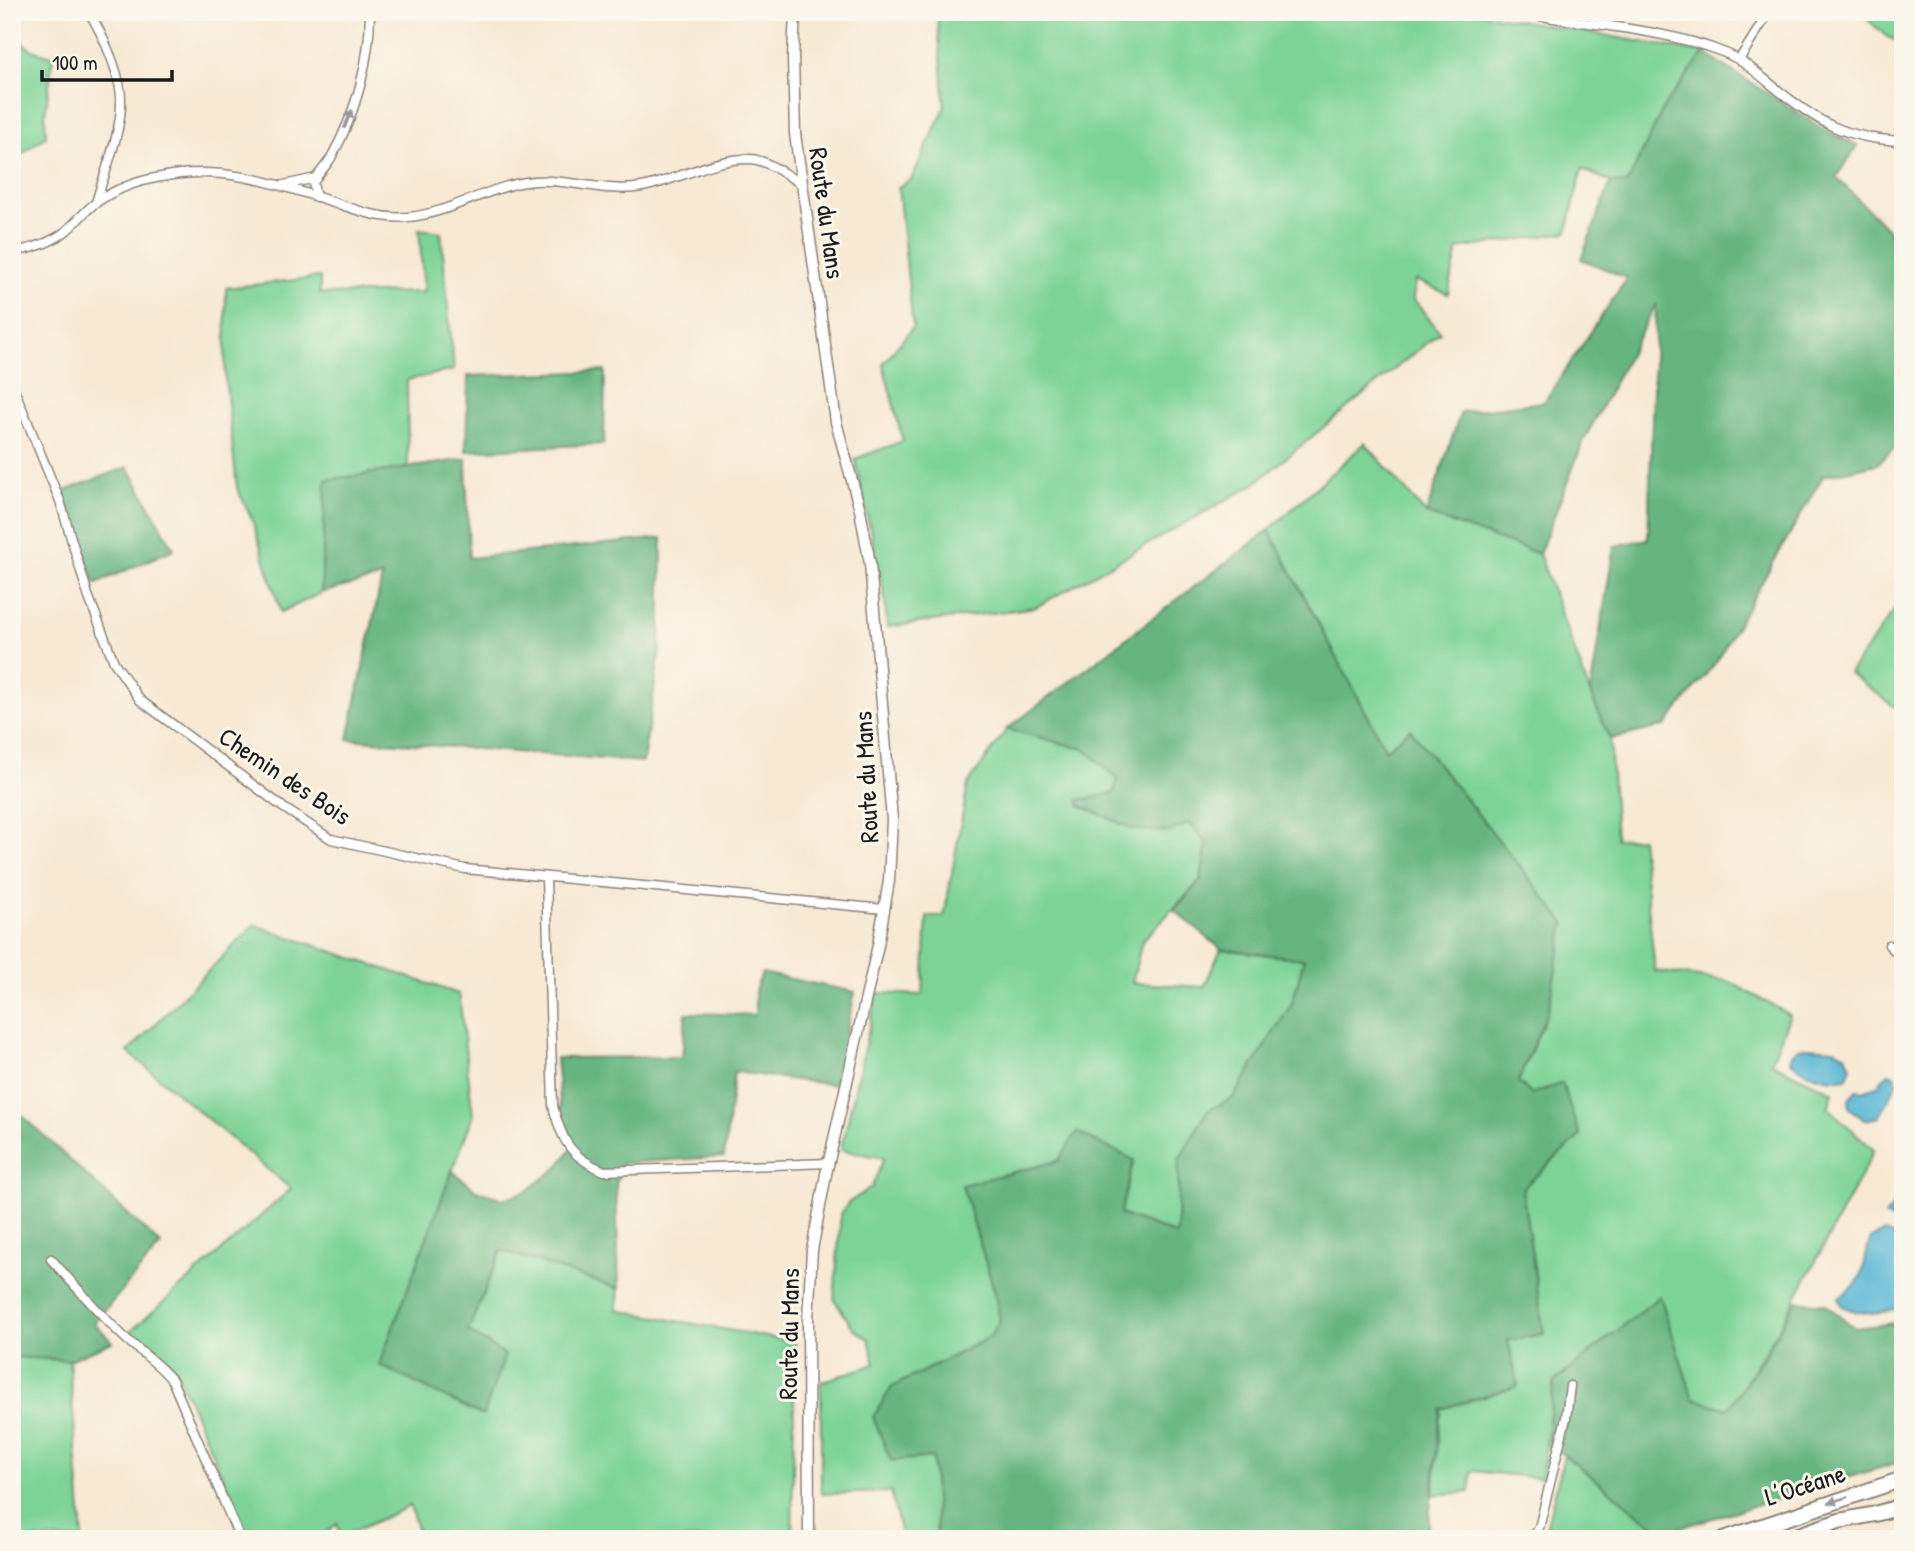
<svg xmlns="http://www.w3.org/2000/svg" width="1915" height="1551" viewBox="0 0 1915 1551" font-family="'Patrick Hand',sans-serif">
	<rect width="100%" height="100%" fill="#fbf7ec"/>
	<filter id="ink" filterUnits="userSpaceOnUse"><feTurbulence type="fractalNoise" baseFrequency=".0143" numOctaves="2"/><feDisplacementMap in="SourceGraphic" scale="14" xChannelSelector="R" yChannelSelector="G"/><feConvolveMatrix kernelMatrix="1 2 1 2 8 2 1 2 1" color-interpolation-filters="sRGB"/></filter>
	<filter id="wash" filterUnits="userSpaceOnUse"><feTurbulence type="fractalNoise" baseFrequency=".00686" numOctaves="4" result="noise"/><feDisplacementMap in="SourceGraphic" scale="28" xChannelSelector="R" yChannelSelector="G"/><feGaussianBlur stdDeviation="1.57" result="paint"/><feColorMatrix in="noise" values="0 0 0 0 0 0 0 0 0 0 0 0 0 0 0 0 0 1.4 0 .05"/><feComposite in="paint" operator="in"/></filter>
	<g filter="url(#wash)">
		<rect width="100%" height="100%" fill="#f7e9d4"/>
		<g fill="#7dd397" stroke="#4c785a" stroke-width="2">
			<path d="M937 12H1474L1704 53 1665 105 1627 185 1611 182 1582 169 1567 232 1458 249 1448 294 1415 280 1413 299 1440 332 1253 485 1036 607 887 627 885 599 855 459 903 441 883 364 913 327 898 187 911 180 945 107Z"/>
			<path d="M1859 12H1903V43L1887 37Z"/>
			<path d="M12 36 34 51 53 56 45 116 46 136 12 161Z"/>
			<path d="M419 229 441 232 454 370 407 380 408 468 327 480 321 593 281 612 252 519 237 488 225 376 226 288 320 277V294L424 292Z"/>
			<path d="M1365 443 1426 514 1539 554 1590 693 1610 739 1616 839 1641 838 1655 971 1728 981 1790 1015 1771 1063 1833 1092 1828 1108 1874 1150C1828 1238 1784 1326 1728 1409L1693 1399 1660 1297 1554 1382 1542 1478 1472 1471 1470 1492 1433 1495 1441 1409 1518 1386 1507 1340 1544 1334 1522 1189 1531 1094 1518 1082 1548 1011 1410 729 1386 751 1269 530Z"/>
			<path d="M1903 598V713L1849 673Z"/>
			<path d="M1007 729 1084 749 1118 778 1114 793 1080 800 1168 831 1189 822 1207 844 1201 880 1142 941 1132 983 1204 987 1221 949 1304 959 1292 1003 1233 1098 1207 1111 1179 1160 1177 1235 1120 1214 1077 1133 1058 1161 962 1185 995 1293 1000 1321 990 1337 892 1387 933 1456 937 1539H902L891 1492 821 1494V1382L875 1364 869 1339 854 1329 834 1299 841 1214 848 1203 872 1187 884 1158 841 1150 877 993 923 995 927 917H944L968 784Z"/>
			<path d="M254 925 459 994 473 1116 379 1365 467 1331 502 1250 619 1289 617 1310 795 1342 792 1539H420L410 1506 341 1537 337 1524 318 1539H250L175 1369 130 1332 291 1189 128 1052Z"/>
			<path d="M12 1357 69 1360 83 1539H12Z"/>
			<path d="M1564 1455 1654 1526 1624 1539H1540L1546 1529Z"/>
		</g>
		<g fill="#66b580" stroke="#41684e" stroke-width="2">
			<path d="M1704 53 1830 133 1858 146 1836 177 1903 245V440L1877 464 1823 476 1716 662 1665 726 1610 739 1590 693 1614 546 1648 539 1656 304 1584 440 1539 554 1426 514 1461 412 1544 402 1627 278 1581 259 1611 182 1627 184 1665 105Z"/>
			<path d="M605 371 604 444 466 451 468 376Z"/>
			<path d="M466 459 469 558 662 538 660 650 643 762 348 739 382 577 321 593 326 480Z"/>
			<path d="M128 467 174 549 95 584 63 491Z"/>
			<path d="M1269 530 1386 750 1410 729 1565 923 1548 1011 1518 1081 1531 1094 1562 1083 1580 1136 1522 1189 1544 1334 1508 1340 1518 1386 1441 1409 1427 1539H937L933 1457 891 1461 873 1417 892 1387 990 1337 1000 1321 995 1293 962 1185 1058 1161 1077 1132 1134 1160 1120 1214 1177 1235 1179 1160 1207 1111 1233 1098 1292 1003 1304 959 1221 949 1174 910 1201 880 1207 844 1190 823 1168 832 1133 829 1079 805V800L1114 793 1118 778 1084 749 1007 729Z"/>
			<path d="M762 973 855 992 835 1085 734 1072 724 1157 622 1163 616 1185 619 1289 501 1250 468 1331 505 1355 483 1416 379 1365 452 1171 476 1190 503 1199 527 1191 557 1168 575 1144 561 1114 556 1058 682 1057 686 1013 755 1015V991Z"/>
			<path d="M12 1106 161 1245 94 1323 113 1342 69 1360 12 1357Z"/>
			<path d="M1660 1296 1693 1399 1728 1409 1766 1353 1796 1301 1825 1304 1855 1328 1903 1322V1461L1663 1533 1564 1455 1546 1444 1554 1382Z"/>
		</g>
		<g fill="#54b5d3" stroke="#386878" stroke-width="2">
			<path d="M1808 1047 1834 1049 1846 1055 1851 1066 1847 1078C1828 1082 1804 1073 1790 1061 1792 1050 1798 1048 1808 1047Z"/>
			<path d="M1889 1073 1895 1076 1897 1083 1879 1117 1864 1120 1849 1107V1099L1856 1090 1863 1091 1879 1085 1882 1079Z"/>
			<path d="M1903 1195V1226L1885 1216Z"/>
			<path d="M1884 1232 1903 1239V1305C1883 1315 1862 1316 1842 1306L1839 1297C1870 1278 1861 1266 1871 1238Z"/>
		</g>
	</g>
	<g filter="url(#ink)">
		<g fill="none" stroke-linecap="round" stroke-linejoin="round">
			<g stroke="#8a8278" stroke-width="11">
				<g id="minor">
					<path d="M89 12C103 35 122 76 121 103 121 134 104 173 96 203"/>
					<path d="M1515 12C1581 24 1664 28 1725 53 1743 60 1758 74 1773 86 1817 122 1845 139 1903 141"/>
					<path d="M1739 60 1769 12"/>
					<path d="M284 185 316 178"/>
					<path d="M316 197 313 183C318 173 327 166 332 156 356 113 370 61 370 12"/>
					<path d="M12 252C31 249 51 243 66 231 77 222 85 210 97 202 117 188 137 181 161 177 219 165 272 182 327 200 353 209 381 220 409 217 450 213 486 188 526 182 565 176 603 194 642 187 676 181 716 157 750 159 767 160 783 173 798 182L802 181"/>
					<path d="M12 384 60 501 88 595 114 662 140 700 284 808 331 839 465 869 884 909"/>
					<path d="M546 877 553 1106C562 1141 570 1157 604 1171L828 1163"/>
					<path d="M1889 945 1903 959"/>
					<path d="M51 1259C74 1285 97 1311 123 1336 139 1351 158 1363 172 1380L240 1539"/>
					<path d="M1532 1539 1539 1528 1566 1418 1570 1386"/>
				</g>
			</g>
			<g stroke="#8a8278" stroke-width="13">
				<path id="tertiary" d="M795 12 793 57 795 134 836 422 860 510 870 564 892 820 889 881 878 945 826 1174 812 1250 808 1320 809 1539"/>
			</g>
			<g stroke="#8a8278" stroke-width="18">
				<g id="motorway">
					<path d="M1724 1539 1903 1479"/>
					<path d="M1787 1539 1839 1521 1875 1514 1903 1506"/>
				</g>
			</g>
			<use href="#minor" stroke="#fff" stroke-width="8"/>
			<use href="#tertiary" stroke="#fff" stroke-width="10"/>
			<use href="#motorway" stroke="#fff" stroke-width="14"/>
		</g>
		<defs><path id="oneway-solid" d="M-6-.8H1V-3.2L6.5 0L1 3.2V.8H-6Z" transform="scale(1.75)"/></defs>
		<g fill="#999">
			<use href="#oneway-solid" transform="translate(348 119) rotate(-68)"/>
			<use href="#oneway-solid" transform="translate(1838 1500) rotate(162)"/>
		</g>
	</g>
	<g text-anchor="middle" stroke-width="6" stroke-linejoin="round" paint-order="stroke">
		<g font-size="26" fill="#1c1c1c" stroke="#fbf7ec">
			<text transform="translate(827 213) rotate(82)" y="9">Route du Mans</text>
			<text transform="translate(285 776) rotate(34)" y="9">Chemin des Bois</text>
			<text transform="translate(866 777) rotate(-93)" y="9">Route du Mans</text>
			<text transform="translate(789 1334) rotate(-89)" y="9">Route du Mans</text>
			<text transform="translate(1805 1485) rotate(-18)" y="9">L’Océane</text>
		</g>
	</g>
	<rect width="1915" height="1551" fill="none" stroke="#fbf7ec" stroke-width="42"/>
	<path d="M42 70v10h130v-10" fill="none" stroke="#1c1c1c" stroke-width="3.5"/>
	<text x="52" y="70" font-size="21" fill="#1c1c1c" stroke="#fbf7ec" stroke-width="5" paint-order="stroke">100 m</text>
</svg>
